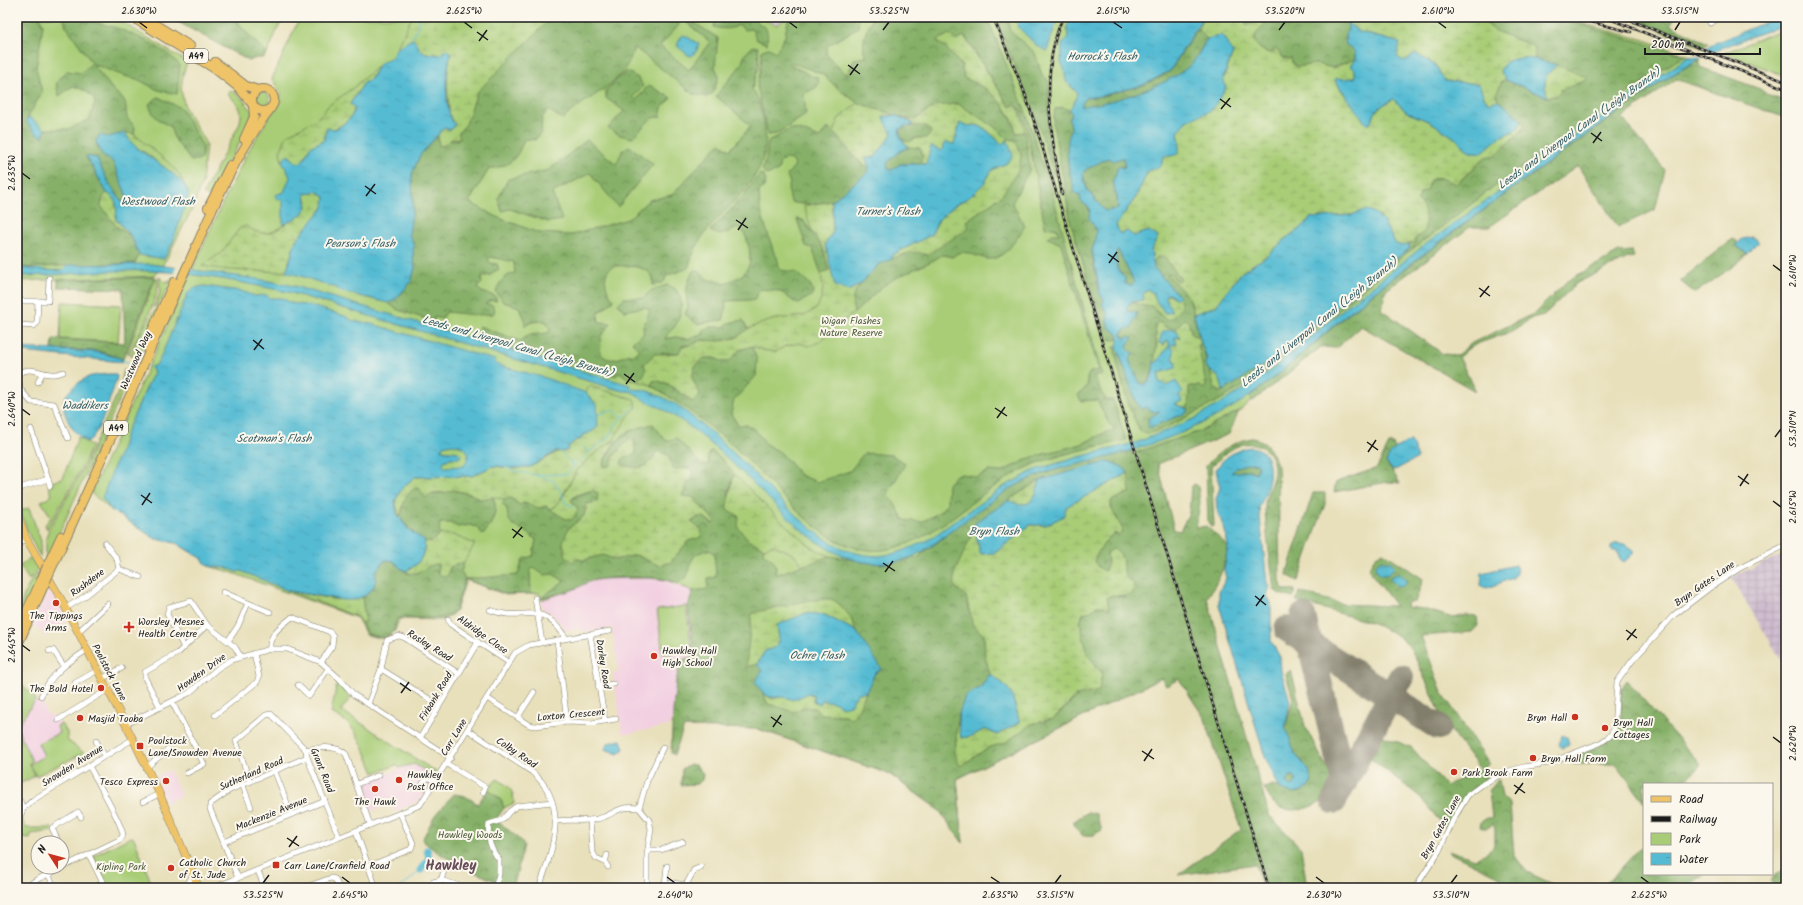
<svg xmlns="http://www.w3.org/2000/svg" width="1803" height="905" viewBox="0 0 1803 905" font-family="Kalam,sans-serif">
	<defs>
		<pattern id="industrial-grid" width="8" height="8" patternUnits="userSpaceOnUse"><rect width="8" height="8" fill="#cfbdcf"/><path d="M0 4h8M4 0v8" fill="none" stroke="#b1a2b1"/></pattern>
		<pattern id="forest-crowns" width="20" height="18" patternUnits="userSpaceOnUse"><rect width="20" height="18" fill="#86b068"/><path d="M2 6a3 3 0 1 1 6 0M12 15a3 3 0 1 1 6 0" fill="none" stroke="#6d8e55"/></pattern>
		<pattern id="wetland-marsh" width="20" height="14" patternUnits="userSpaceOnUse"><rect width="20" height="14" fill="#a9cd77"/><path d="M1 5h8M5 5V1M11 12h8M15 12V8" fill="none" stroke="#91af66"/></pattern>
		<pattern id="water-ripples" width="26" height="14" patternUnits="userSpaceOnUse"><rect width="26" height="14" fill="#55bbd3"/><path d="M2 4q2-2 4 0t4 0M15 11q2-2 4 0t4 0" fill="none" stroke="#49a0b5"/></pattern>
	</defs>
	<rect width="100%" height="100%" fill="#fbf7ec"/>
	<filter id="ink" filterUnits="userSpaceOnUse"><feTurbulence type="fractalNoise" baseFrequency=".025" numOctaves="2"/><feDisplacementMap in="SourceGraphic" scale="8" xChannelSelector="R" yChannelSelector="G"/><feConvolveMatrix kernelMatrix="1 2 1 2 8 2 1 2 1" color-interpolation-filters="sRGB"/></filter>
	<filter id="wash" filterUnits="userSpaceOnUse"><feTurbulence type="fractalNoise" baseFrequency=".012" numOctaves="4" result="noise"/><feDisplacementMap in="SourceGraphic" scale="16" xChannelSelector="R" yChannelSelector="G"/><feGaussianBlur stdDeviation="0.9" result="paint"/><feColorMatrix in="noise" values="0 0 0 0 0 0 0 0 0 0 0 0 0 0 0 0 0 1.4 0 .05"/><feComposite in="paint" operator="in"/></filter>
	<g filter="url(#wash)">
		<rect width="100%" height="100%" fill="#e8e0bb"/>
		<g fill="#f2cfe1">
			<path d="M650 578 666 580 693 591 688 607 694 650 691 656 684 658 680 663 676 680 675 703 671 723 668 726 625 734 622 732 613 673 619 672 612 628 586 632 578 628 567 631 553 616 542 608 541 600 577 588 585 582 596 579Z"/>
			<path d="M50 588 68 620 45 637 40 630 31 624Z"/>
			<path d="M35 701 43 703 46 713 55 717 67 732V740L84 753 17 786V727Z"/>
			<path d="M414 764 435 776 419 801 394 812 391 804 372 811 370 810 360 785 407 766 412 767Z"/>
			<path d="M169 770 181 795 166 803 154 778Z"/>
		</g>
		<g fill="url(#industrial-grid)">
			<path d="M759 17H786L777 24Z"/>
			<path d="M1786 553V668L1731 577Z"/>
		</g>
		<g fill="#a9cd77" stroke="#62744a">
			<path d="M17 17H114L187 62 183 74 181 90 185 108 206 144 202 183 193 207 167 258 155 276 17 281Z"/>
			<path d="M235 17H283L267 54 241 27Z"/>
			<path d="M300 17H757L777 25 788 17H1559L1648 41 1701 60 1484 214 1374 297 1239 411 1201 431 1132 454 1194 662 957 779 963 843 939 810 889 774 758 729 684 727 675 703 676 680 684 659 691 657 694 651 688 607 693 591 666 580 650 578 596 579 585 582 577 588 541 600 539 593 506 595 466 580 456 611 444 620 399 619 395 631 385 639 366 635 357 618 230 572 208 566 202 559 176 543 156 539 111 510 91 493 218 213 246 155 267 120 279 104 281 94 272 79Z"/>
			<path d="M1786 28V76L1724 53Z"/>
			<path d="M231 90 243 99 252 111 250 124 209 197 203 194 239 125C244 109 239 106 228 94Z"/>
			<circle cx="262" cy="100" r="8"/>
			<path d="M156 277C165 291 136 338 129 354L127 353Z"/>
			<path d="M159 277 165 282 172 279 163 299 154 308 160 292Z"/>
			<path d="M62 302 121 305 118 342 60 339Z"/>
			<path d="M162 304 138 357 131 355C139 337 146 317 162 304Z"/>
			<path d="M124 370 131 373 46 563V538L48 531 86 464 120 388Z"/>
			<path d="M78 437 92 446 84 464 47 529 45 525 51 517 41 501 47 499 52 495 49 487 53 486 52 482 63 478Z"/>
			<path d="M29 508 41 541 40 557 29 535 20 511Z"/>
			<path d="M31 558 38 569 29 580 20 566Z"/>
			<path d="M37 573 40 577 17 628C17 611 26 585 37 573Z"/>
			<path d="M686 606 692 651 663 655 657 610Z"/>
			<path d="M17 680 35 697V701L17 726Z"/>
			<path d="M337 683 351 698 341 710 436 772 432 775 414 764 399 768 397 765 374 773C363 748 358 724 331 713Z"/>
			<path d="M61 724 67 732V740L84 753 36 776 30 764 44 756 38 743 59 733 57 726Z"/>
			<path d="M17 728 32 761 29 763 35 776 17 785Z"/>
			<path d="M497 779C507 785 514 789 514 803L504 808 501 800 488 789Z"/>
			<path d="M20 817 26 828H52L53 831 31 834 30 839 17 837V826Z"/>
			<path d="M131 837 134 838 153 888H108L93 856Z"/>
		</g>
		<g fill="url(#forest-crowns)" stroke="#516642" fill-rule="evenodd">
			<path d="M17 17H40L43 25 36 68 42 92 26 121 43 137 45 129H69L90 119 95 100 86 91 73 86 59 96 56 82 67 71 81 73 92 63 66 26 63 17H81L84 21C114 23 159 43 180 65L177 94 158 90 137 79 124 76 93 64 113 90 125 101 127 118 135 127 134 134 117 135 96 142C99 151 104 157 113 161L131 207C121 208 100 168 97 158L86 157 107 193 103 197 101 206 115 225 131 236 139 255 135 263 17 268Z"/>
			<path d="M169 17H235L241 27 267 54 263 58H256L249 61Z"/>
			<path d="M552 17H678L679 25 660 46 689 70 710 42 686 22 688 19 718 38 715 67 719 76 713 93 707 97 693 94 634 47C625 87 589 93 563 119L548 110 542 118 541 132 535 140 524 139C517 159 511 166 489 169L469 202 499 218 539 233 572 235 628 219 649 200 672 195 720 143 730 150 751 126 716 96 741 65 745 54 753 46 758 47 759 66 752 89C759 97 760 108 763 118 777 176 732 197 702 237 696 247 691 257 688 268L666 276C665 284 660 284 653 285V277C650 274 647 270 643 269 637 266 614 264 610 268 601 278 607 292 614 300L604 309 599 311 598 315 599 322 611 323 601 336 600 353C609 364 619 358 630 354L631 357 640 350 632 342 644 333 643 327 650 310 645 307 624 311 618 304 624 298H643L652 290 667 285C686 289 683 313 675 326 672 330 668 334 665 339L676 337 688 339 704 334 703 331C710 324 717 328 726 326L728 323 743 320 748 329 736 338 719 341 702 340 688 346 684 345 679 353H661C653 362 647 374 637 381L627 378 620 372 616 376 525 349C510 351 488 345 477 334L479 326 520 341 529 335 548 333 550 330 546 321 532 322 525 326V319L519 307 503 302 501 298 496 293C498 283 505 275 515 273L514 262 491 257 488 260 491 263 497 264 499 269 493 272 491 275 484 276 481 280 482 283 477 288 482 292 495 296 497 301 492 300 485 304 492 305 495 310 493 314 476 315 446 312 442 319 435 317 433 321 398 310 388 303 396 299 411 282 415 268 413 256 414 245 409 234 413 207 412 174 420 155 438 135 439 146 450 140H457L458 133 466 124 477 92Z"/>
			<path d="M726 17H754C760 30 770 21 767 44L757 40 752 29 745 30 739 25C731 30 722 29 714 27L715 21 725 20Z"/>
			<path d="M804 17H859L858 27C848 35 837 39 827 46L826 54 842 71 848 74 854 59 866 57C860 42 866 31 873 17H987L1026 113 1053 196 1102 375 1094 376 1102 394 1107 400H1113L1126 440C1092 448 1056 454 1024 469 956 501 902 590 820 530 793 510 771 483 747 459 718 431 685 406 651 385L653 381 656 380 668 384 693 402 700 394 692 378 695 366 704 358H714L724 362 731 360 739 350 752 346 757 360 756 376 734 400 731 414 738 425H747L755 430 767 445 780 452 800 475 817 482 850 471 864 453 892 455 905 464 887 495 893 501 904 520 922 522 941 511 947 503 948 484 956 475 963 474 977 477 989 471 1001 472 1032 457 1082 444 1106 432 1112 431 1115 429 1109 424 1097 400 1081 401 1078 395 1087 386V378L1090 372 1099 370 1061 244 1048 238 1052 234H1059L1057 229 1045 227 1027 130 1021 110 1017 106 1010 107 965 36 956 41 949 34 937 41C951 51 962 61 964 78 988 87 1011 107 1016 133L1025 132 1030 169 1012 203 1025 226C1017 238 1005 260 988 259 977 258 962 246 953 257L942 255C924 267 904 272 886 284 873 293 866 303 854 313L852 304 853 293 878 265 903 254 917 251 969 228 966 221 1002 195 1021 154 1015 140 1007 139 996 128 958 104 935 107 916 119H906L858 103 841 91 822 74 790 62 789 64 812 76 817 77 819 83 816 88 804 93 806 115 776 134 768 135 757 86 761 68 762 50 769 48 776 52 785 36 788 20Z"/>
			<path d="M995 17H1008L1010 31 1035 53 1042 75 1049 81V141L1054 176 1042 135Z"/>
			<path d="M1244 17H1350L1347 18 1348 30 1345 35 1346 45 1355 51V59L1333 68 1316 64 1297 67 1292 63 1291 57 1289 59 1283 58 1277 49 1273 53C1264 53 1258 49 1254 40L1256 34 1246 27Z"/>
			<path d="M1456 17H1554L1685 55 1651 77 1487 192 1384 271 1385 267 1410 248 1409 245 1411 242H1415V240L1425 230 1424 213 1417 200C1420 198 1418 196 1421 193 1432 179 1434 173 1452 183L1461 180 1486 157 1498 154 1502 146 1523 130 1522 120 1498 100 1496 94 1502 81 1506 80 1547 97 1556 96C1562 88 1569 85 1580 83L1557 65 1535 59 1533 46 1495 31 1481 19H1457Z"/>
			<path d="M1628 17H1675L1670 25 1708 43 1703 48Z"/>
			<path d="M1198 28 1207 39C1202 46 1198 56 1193 63 1176 84 1107 105 1080 107L1085 98 1102 96 1143 85 1159 78 1170 71Z"/>
			<path d="M1698 60 1700 67 1760 89 1769 96 1786 101V118L1676 79 1622 118 1665 170 1655 210 1618 227 1578 166 1489 227H1470L1385 291 1382 310 1443 354 1457 355 1472 343 1535 313 1567 281 1619 252 1632 251 1634 257 1628 258 1577 283 1544 315 1532 318 1510 332 1477 344 1468 349 1459 357 1475 391 1361 326 1336 348 1321 347 1253 401 1249 396C1294 365 1332 326 1375 292 1471 218 1569 148 1668 78Z"/>
			<path d="M626 71 638 78 643 86 633 97 636 100 647 87 651 86 671 98 662 108 660 117 652 118 632 138 620 135 608 128 624 111 606 98V90Z"/>
			<path d="M158 97 181 108 203 147 201 159 191 161 174 138 170 126C159 121 152 116 149 104Z"/>
			<path d="M1063 107C1066 109 1071 110 1072 115 1075 123 1071 132 1069 139 1065 152 1069 177 1075 188V192C1086 198 1096 223 1096 236 1096 241 1092 247 1092 251 1093 263 1098 291 1104 300L1103 304 1108 314 1107 321 1110 328 1119 335V339L1113 340 1106 339 1071 224 1053 124 1055 109Z"/>
			<path d="M919 125 926 126 930 129 931 133 927 138H918L908 142 901 138 899 130 903 127Z"/>
			<path d="M790 129 799 130 820 138 826 129H830L851 150 859 162 869 168 867 173C847 198 822 210 791 202L788 189 790 183 787 175 795 165 792 160 785 159 780 162 778 171 766 175 762 169 766 159 768 142Z"/>
			<path d="M587 140 616 164 623 150 629 146 653 164 618 207 590 173 552 193 562 220 548 222 510 209 502 211 498 199 508 179 549 170Z"/>
			<path d="M908 147 920 148 923 155 920 163 900 164 892 170 887 169V163L898 153Z"/>
			<path d="M1108 158 1113 160 1123 158 1125 167 1118 166 1115 177 1112 181 1117 196 1118 209 1105 211 1087 190 1083 174 1085 170Z"/>
			<path d="M760 174 763 175 766 181 764 187 759 191 760 209 774 253 777 257 780 270 796 272 810 284 813 292 811 296 797 304 780 291 760 289 755 299 752 300 725 301 726 309 723 320 697 324 685 314 688 307C685 295 686 281 694 270H698C707 277 704 282 718 280L724 284C731 280 738 279 744 273 745 272 748 268 749 265 752 257 748 231 738 228L720 235 710 231 737 203Z"/>
			<path d="M797 219 803 220 823 248 829 271 821 273 812 248 806 246Z"/>
			<path d="M1732 239 1737 241 1736 245 1747 254 1735 265 1695 293 1680 281Z"/>
			<path d="M1118 250 1134 282 1131 286 1125 283 1121 273 1117 269 1116 252Z"/>
			<path d="M1157 257H1164L1182 279 1178 282 1171 274H1168L1190 299 1199 337 1192 335 1188 321 1176 329 1165 327 1159 322 1155 325C1157 344 1158 369 1145 385L1140 383 1129 360 1127 345 1133 338H1126L1121 335 1137 313 1128 311 1126 308 1131 302 1145 306H1151L1164 318 1179 296 1154 268 1153 263Z"/>
			<path d="M155 277 123 359 98 351 52 349 53 339 125 343 123 289 58 287V280Z"/>
			<path d="M1377 277C1334 313 1293 352 1247 384 1225 398 1201 410 1177 422 1168 426 1150 437 1141 432 1126 406 1120 375 1114 347H1117L1137 404 1161 411 1148 419 1188 412 1189 386H1200L1199 343H1201L1204 349 1207 368 1210 370 1214 386 1313 326 1371 279Z"/>
			<path d="M1239 411 1229 434 1158 464 1174 530 1180 531 1189 513 1191 487 1194 484 1198 486 1200 502 1196 528 1206 526 1228 546C1226 566 1218 582 1207 598L1269 815 1301 848 1307 888H1263L1255 864 1178 875 1241 829 1205 719 1179 679 1166 686 1161 678 957 779 963 843 939 810 890 774 758 729 684 727 674 755 671 753C672 736 673 671 683 661 685 659 689 658 691 657L694 651 688 607 693 591 708 589V578L716 577C716 569 714 562 715 554L709 550C691 553 691 561 687 577L678 583C657 575 619 576 596 580 588 581 583 585 577 588 566 593 553 595 541 598L564 581 553 574 544 575 534 568 530 570 531 594H506L465 579 455 611 444 618H397L394 630 384 638 367 634 362 624 365 620 362 597 366 595 375 572 385 560 394 561 400 568 409 574 433 563 438 564V573L442 576 449 572 450 567 464 562 461 572 465 579 518 575 523 559 533 556 536 539C531 537 529 533 525 531 513 525 508 525 507 509L502 503 507 498H511L516 503 546 506 564 518C573 494 570 499 593 490L598 493 597 502 587 504 584 516 568 529 570 559 573 562 577 559 583 560 603 555 615 560 636 555 660 566 671 562 688 541 691 523 698 517H704L712 524 716 522 692 497 681 496 690 468 673 469 657 451C646 469 641 471 621 464L623 458 636 454 634 440 611 465 604 468C603 462 606 458 609 453 620 433 631 429 653 424L666 441 676 438 702 465 709 464 708 456 711 451 722 459 734 474 728 495 749 541 764 548 763 553C774 561 778 562 775 575L829 556 881 564 920 557 922 553C957 530 988 497 1027 480 1060 465 1097 460 1131 451L1132 454 1201 431ZM1109 461 1130 492 1111 501 1115 533C1105 540 1099 550 1094 561L1098 567 1105 571 1108 562 1107 553 1121 556 1125 576 1134 584 1124 597 1113 595 1107 597 1109 609 1103 606H1096L1091 611 1083 613 1080 622 1087 654 1102 673 1053 719 1031 724 1005 743 990 747 966 762 955 754 958 717 965 696 980 688 990 674 985 656 984 635C956 615 970 551 976 522L1030 486ZM851 618 856 631 881 669 875 673 857 712 845 715 821 714 815 708 768 704 763 694 762 671 757 664 746 667Z"/>
			<path d="M1252 438C1268 440 1273 454 1278 467L1280 581 1283 590H1295L1293 598 1280 594 1274 590C1271 563 1266 535 1265 508 1264 496 1273 484 1274 472 1275 451 1257 438 1238 446 1229 449 1218 460 1211 467L1214 526 1211 527 1208 522 1206 466C1218 452 1234 441 1252 438Z"/>
			<path d="M1389 444H1393L1395 448 1386 462 1400 483 1388 482 1334 492 1336 482 1377 468Z"/>
			<path d="M1250 463 1257 464 1258 466 1256 473 1250 470 1231 473 1237 467Z"/>
			<path d="M419 488 433 495 453 490 471 494 480 499 493 497C499 511 492 524 483 535L477 527 470 525 458 527 450 523H440C439 527 440 533 439 536 431 556 405 525 400 517 405 503 400 492 419 488Z"/>
			<path d="M1313 493H1325V504L1298 581 1287 575 1288 569Z"/>
			<path d="M1383 552 1423 579 1415 602H1407L1406 607 1424 609 1453 618 1466 615 1477 616 1478 626 1472 632 1421 636 1442 692 1489 764 1483 768 1489 777C1468 790 1459 809 1447 830L1419 796 1366 755 1377 734 1411 747 1446 786 1480 769 1445 723 1415 657 1409 646 1399 637 1373 623 1296 601 1299 592 1342 604 1396 606 1368 569 1376 556Z"/>
			<path d="M1291 670 1305 726 1334 782C1333 786 1332 791 1330 794 1320 807 1290 816 1276 805 1271 802 1267 793 1264 788L1273 785C1288 789 1296 801 1311 784L1304 763 1295 754 1285 729 1293 699 1286 674Z"/>
			<path d="M1626 680 1701 765 1680 784H1644V802L1616 764H1573L1571 757C1592 749 1622 741 1621 713 1621 700 1619 691 1626 680Z"/>
			<path d="M690 764 697 766 703 774 702 780 697 784 681 785 682 769Z"/>
			<circle cx="1291" cy="781" r="5"/>
			<path d="M1499 780 1502 797 1510 804 1514 855 1527 872 1561 888H1522L1448 852 1451 851 1475 859 1488 852 1495 845V829L1493 824 1486 829 1480 827 1481 822 1487 818H1492L1489 791 1496 781Z"/>
			<path d="M488 789 501 800 504 808 497 818C504 829 516 834 524 845L513 888H499V882C476 874 440 857 422 840L435 815 454 794 465 796 478 804Z"/>
			<path d="M1088 812 1096 814 1102 830 1093 835 1083 836 1077 830 1073 822Z"/>
			<path d="M1644 844V874L1704 875 1684 888H1602Z"/>
			<path d="M1786 869V888H1776L1770 880 1774 875Z"/>
			<path d="M1499 880 1519 888H1490Z"/>
		</g>
		<g fill="url(#wetland-marsh)" stroke="#62744a">
			<path d="M412 17H552L477 92 466 124 458 133 460 138 450 140 445 145 439 146 438 135 450 120C448 97 445 75 451 53 440 55 429 56 419 49L417 43H408L396 49Z"/>
			<path d="M1203 17H1244L1247 26 1260 20 1266 23 1256 34 1254 40C1258 49 1264 53 1273 53L1277 49 1283 58 1289 59 1291 57 1292 63 1297 67 1316 64 1333 68 1355 59V78L1334 79 1348 100 1370 124 1377 109 1393 99 1408 113 1431 122 1455 138 1470 152 1481 153C1488 148 1496 139 1504 135 1515 130 1517 133 1522 120L1525 125C1519 137 1505 142 1498 154L1486 157 1456 184C1446 181 1438 173 1429 181L1428 190 1420 193 1419 199 1417 200C1427 211 1425 215 1425 231L1415 239V243L1411 242C1407 247 1401 246 1396 244L1380 216 1364 210 1352 215 1310 218 1304 226 1289 236 1267 256 1241 273 1216 306 1194 314 1190 299 1167 274H1171L1178 282 1181 279 1164 257H1157L1153 263 1149 231 1134 236 1120 234 1116 225 1136 197 1148 171 1161 166 1163 156H1171L1180 143 1178 133 1186 121 1212 110 1233 53 1222 35 1207 39 1198 29Z"/>
			<path d="M1350 17H1456L1457 19H1481L1495 31 1533 46 1535 59 1524 58 1504 75 1506 80 1502 81 1496 94 1498 100 1489 103 1484 97 1479 84 1445 81 1435 65 1416 54 1404 61 1396 57 1399 43 1360 32 1347 23V18Z"/>
			<path d="M949 34 956 41 964 36 1010 107 1015 105 1019 109 1025 132 1016 133C1012 107 988 87 964 78L962 66 945 47 937 41Z"/>
			<path d="M379 65 370 79 364 83 350 104 355 107C352 122 339 128 325 132L324 140 310 147 303 161 297 163 288 155 282 161 280 152 287 135 315 120 323 113 328 106 354 87Z"/>
			<path d="M1557 65 1585 77 1586 80 1561 90 1556 96 1547 97 1545 85 1546 75Z"/>
			<path d="M858 103 895 115 884 117 892 134 869 168C854 159 846 145 834 133L838 119Z"/>
			<path d="M958 104 996 128 1007 139 1015 140 1021 154 1019 169 1002 195 966 221 969 228 927 255C914 250 905 253 892 259L894 254 931 235 939 219 955 205 971 196 985 182 992 170 1007 163V140L1002 145C996 139 988 129 979 126 972 124 969 128 960 123L954 144 941 151 926 164 920 163 923 155 920 148 908 147 901 138 908 142 918 138H927L931 133 930 129 926 126H912V122L906 119H916L935 106Z"/>
			<path d="M125 133 134 134 169 163 179 174 187 189 149 155 133 145Z"/>
			<path d="M317 191 325 197V207L296 240 286 272 227 270 202 266 221 253 240 228 246 226C256 233 266 236 278 229 280 228 282 225 285 224 294 219 300 215 307 207L305 194Z"/>
			<path d="M107 193C118 198 117 208 116 219L131 236 115 225 101 206 103 197Z"/>
			<path d="M832 201 833 232 825 244 835 285 848 291 861 284C852 294 851 300 854 313L833 327 822 341 809 346 799 343 786 346 775 352 763 350 752 346 739 350 731 360 724 362 714 358H704L695 366 692 378 700 394 693 402 668 384 656 380 653 381 651 385 637 381C645 375 647 373 644 364L655 354 679 353 682 346H688L702 340 719 341 736 338 748 329 757 325 775 319 804 316 816 309 821 300 823 289 821 273 829 270 823 248 812 232 804 206Z"/>
			<path d="M1147 289 1153 293 1156 301 1170 294 1176 299 1179 296 1182 307 1169 320 1164 318 1151 306H1145L1131 302 1143 300V294Z"/>
			<path d="M1184 319 1188 321 1192 335 1199 337 1201 343 1198 345 1206 385 1204 389 1200 386H1189L1188 409 1173 404 1183 401 1166 386 1159 382V373L1172 359 1171 347 1175 337 1180 338 1167 330 1164 345 1166 340 1169 341V346L1156 363 1154 362 1157 344 1155 325 1159 322 1165 327 1176 329Z"/>
			<path d="M1210 370C1219 374 1222 381 1223 391L1220 392 1214 386Z"/>
			<path d="M589 386 634 399 637 407 629 415 613 440 580 466 558 503 550 509 546 506 539 508 524 503 519 505 511 498 504 499 493 497 480 499 471 494 453 490 445 493 437 492 425 498 419 488C402 492 405 504 400 517L395 501 403 487 415 477 472 476 493 466 514 468 530 467 569 446 576 440H580L597 405 586 393Z"/>
			<path d="M629 439 634 440 636 454 623 458 621 464C641 471 646 469 657 451L668 455 673 469 690 468 693 472 682 496 692 497 716 522 713 524 704 517H698L691 522 701 529 702 537 688 541 671 562 660 566 636 555 615 560 603 555 583 560 577 559 573 562 566 557 563 542 568 529 584 516 587 504 597 502 598 493 593 490 576 495 571 500 578 509 575 516 571 520 564 518 551 510C564 501 568 484 577 471 587 458 602 448 616 440L603 462 604 467 611 465 613 457Z"/>
			<path d="M1128 473 1130 492 1111 501V508L1123 530 1119 535 1115 533 1108 538 1099 551 1094 561 1098 567 1105 571 1108 562 1107 553 1113 549C1125 553 1121 564 1125 574 1126 578 1131 581 1134 584V590L1130 596 1113 595 1107 597 1109 610 1103 606H1096L1091 611 1083 613 1080 622 1087 654 1102 673 1099 691 1076 696 1053 719 1031 724 1005 743 990 747 960 766 955 754 958 717 961 738 972 736 985 729 997 735 1020 722C1010 694 1016 691 990 674L985 656 984 635 973 626 966 596 955 587 954 574 975 528 980 554 995 553 1030 525H1046L1066 507Z"/>
			<path d="M734 474 780 520 811 547 829 556 803 566 795 555 773 545 764 548 749 541 738 527 739 516 726 509Z"/>
			<path d="M1040 480 1036 494 1029 503 1019 505 1009 500Z"/>
			<path d="M444 534 453 535 475 544 464 562 450 567 447 577 442 576 438 573V564C426 563 417 580 406 571 421 563 423 558 425 541L432 542 439 535Z"/>
			<path d="M289 591C310 594 343 604 362 597L365 620 362 624 357 617Z"/>
			<path d="M832 599C845 607 851 617 856 631L825 615 777 625 779 638 776 648 765 651 757 664 746 667 752 613 811 600Z"/>
			<path d="M866 692 857 712 851 718 845 715 821 714 814 708 803 707 795 712 768 704 763 694 773 699 784 696 793 699 809 693 814 696 813 701 820 704 822 700 850 705 858 693Z"/>
		</g>
		<g fill="url(#water-ripples)" stroke="#386c78" fill-rule="evenodd">
			<path d="M1017 17H1058L1047 51 1037 46 1018 27Z"/>
			<path d="M1070 17H1203L1170 71 1143 85 1101 96 1085 98 1081 106C1108 105 1174 84 1192 63 1198 57 1202 46 1207 39L1222 35 1233 53 1223 78 1226 88 1212 110 1186 121 1178 133 1180 143 1178 154 1171 156H1163L1161 166 1148 171 1136 197 1116 225 1120 234 1127 231 1134 236 1149 231 1158 237 1151 250 1154 268 1179 296 1176 299 1170 294 1165 295 1172 312 1165 313 1156 301 1153 293 1147 289 1143 294V300L1131 302 1126 308 1128 311 1137 313 1132 327 1122 331 1121 335 1126 338 1129 336 1133 338 1127 345 1128 350 1134 353 1129 360 1140 383 1145 385 1152 377 1154 362 1156 363 1169 346V341L1167 340 1164 345 1159 343 1162 332 1167 330H1177L1180 338 1175 337 1177 344H1172L1171 347 1174 351 1173 359 1175 360 1176 368 1159 373V382L1163 383 1166 386 1176 381 1183 392 1179 396 1183 401 1174 404 1188 409V412L1149 428 1148 419 1160 411 1152 412 1146 407 1142 410 1137 404 1117 347 1119 335 1110 328 1107 321 1108 314 1102 304 1104 300 1100 294 1092 250 1095 242 1096 229 1089 218 1090 208 1081 202 1080 195 1075 193C1071 178 1065 158 1068 140 1070 130 1073 131 1069 119L1072 114 1069 110 1075 101 1077 93 1066 81 1064 68 1061 63 1062 44 1068 37 1067 28ZM1108 158 1113 161 1123 158 1125 167 1123 168 1118 166 1115 177 1112 181 1117 196 1118 209 1105 211 1087 190 1083 174 1085 170ZM1118 250 1134 282 1131 286 1125 283V278L1117 269 1116 252Z"/>
			<path d="M1778 17H1786V25C1753 35 1720 47 1690 64 1638 95 1590 133 1541 168 1478 214 1413 260 1352 310 1316 340 1284 373 1245 399 1202 428 1154 445 1105 458 1078 465 1049 469 1025 481 998 494 974 514 950 532 930 547 915 560 889 563 830 569 789 518 751 481 720 451 686 418 646 401 635 396 636 390 622 391L292 293C246 283 198 273 151 271 106 269 62 276 17 276V268C33 268 46 272 63 270L68 265 151 264 264 280 294 286 630 385 632 389C636 390 639 389 644 390 655 393 667 399 677 405 703 424 731 450 754 473 796 515 846 579 912 547 918 544 936 538 938 533L1003 487 1035 470 1075 458 1138 442 1194 419 1241 391 1275 367 1347 306 1422 247 1615 107 1688 57H1696L1710 45Z"/>
			<path d="M1347 23 1360 32 1400 43 1397 57 1404 61 1416 54 1435 65 1445 81 1479 84 1484 97 1489 103 1498 100 1522 120C1517 133 1515 130 1504 135 1496 139 1488 148 1481 153L1470 152 1455 138 1431 122 1408 113 1393 99 1377 109 1370 124H1366L1334 79 1355 78V69L1350 66 1355 59V52L1346 45 1345 34 1348 30Z"/>
			<path d="M684 35 699 44 696 52 692 56 688 55 677 46 680 37Z"/>
			<path d="M412 39 417 43 419 49 424 53 441 55 445 49 451 53C446 69 443 112 455 125L451 130 444 128 420 155 412 174 413 207 409 234 414 245 413 256 415 268 411 282 396 299 388 303 339 291 337 288C319 283 304 276 286 272L296 240 324 207 325 197 317 191 305 194 307 207 301 215 283 225V201L276 198 275 195 284 192 290 177 282 161 288 155 297 163 303 161 310 147 324 140 327 128 336 129C345 123 352 119 355 108L350 104 364 83 371 79 379 64 392 57 396 49Z"/>
			<path d="M1524 58 1535 59 1557 65 1546 75 1545 85 1547 97 1506 80 1500 71C1505 59 1513 59 1524 58Z"/>
			<path d="M895 115 912 123V126L903 127 899 130 901 138 908 147 898 153 887 163 888 169 892 170 900 164H926L931 146 941 151 945 142 954 144 960 123C970 128 971 124 979 126 988 129 995 139 1002 145L1007 139 1013 156 1007 163 992 170 985 182 971 196 955 205 939 219 931 235 894 254 892 259 878 265 861 284 848 291 835 286 825 244 833 232 832 201 867 173 869 168 866 158 875 157 892 134 883 117Z"/>
			<path d="M29 117 45 129 43 137 35 133 26 121Z"/>
			<path d="M125 133C128 137 131 143 135 146 149 159 183 175 189 194L173 242 164 259 139 255 131 236 116 219C117 208 118 198 107 193L86 156 97 158C100 168 121 208 131 207L113 162 103 156 96 142 99 135 108 137Z"/>
			<path d="M1364 210C1382 210 1387 231 1396 244L1402 246 1409 245 1410 248 1385 267C1383 274 1377 277 1371 279L1313 326 1286 351 1223 391C1220 370 1211 376 1205 364L1207 358 1201 343 1194 314 1216 306 1241 273 1267 256 1289 236 1304 226 1310 218 1352 215Z"/>
			<path d="M1753 237 1759 242 1747 254 1736 245 1742 239Z"/>
			<path d="M204 286 241 291 255 296 267 295 270 298H282L291 303 311 306 345 316 353 321 368 323 495 360V363L501 366 546 378 586 393 597 405 598 427 588 434H584L580 440H576L569 446 568 450 561 452 557 451 530 467 514 468 493 466 472 476 415 477 403 487 395 501 397 514 409 530 425 541C423 558 421 563 406 571L400 568 394 561 385 560 375 572 376 579 373 588 366 595 355 600H343L289 591 241 571 237 572 227 568 208 566 202 559 176 543 156 539 111 510 102 498 116 461 119 456 126 433 149 382 154 373 151 367 156 365 159 361 188 293 194 288ZM452 444C467 447 473 452 464 466L445 467 443 465V462L450 458H459L461 455 458 452 442 450 443 446Z"/>
			<path d="M17 348 98 352 123 359 122 362 22 352 17 351Z"/>
			<path d="M107 374H114L117 376 116 381C111 395 99 437 87 442 74 434 59 413 65 397 69 390 79 382 86 378 92 375 100 375 107 374Z"/>
			<path d="M1411 441 1418 458 1393 471 1386 462C1392 448 1397 447 1411 441Z"/>
			<path d="M1250 447C1276 448 1271 483 1263 499 1262 502 1260 504 1259 508L1267 583 1270 585 1267 596 1271 603V641L1280 657 1281 671 1290 701 1285 729 1287 731 1295 754 1309 770 1312 782 1305 790 1293 793 1280 789 1265 757 1219 605V592L1226 578 1224 570 1228 546 1225 531 1217 510 1216 498 1220 488 1216 470C1223 457 1236 450 1250 447ZM1250 463 1257 464 1258 466 1256 473 1248 470 1231 473 1237 467ZM1291 776H1294L1296 780 1294 785 1291 786 1287 783 1286 780Z"/>
			<path d="M1109 461 1124 468 1128 473 1066 507 1064 516 1046 525H1030L995 553 980 554 975 528 976 522 1009 500 1019 505 1029 503 1036 494 1040 480Z"/>
			<path d="M1616 543 1625 544 1634 550V553L1624 562 1619 558 1618 552 1611 550V547Z"/>
			<path d="M1381 560 1385 562H1391L1395 567 1387 575H1381L1376 570V565Z"/>
			<path d="M1515 565 1517 570 1513 578 1487 588 1481 586 1482 573Z"/>
			<path d="M1399 574 1406 579V583L1402 587 1397 586 1390 579 1391 576Z"/>
			<path d="M806 613 825 615 856 631 882 669 875 673 866 692 858 693 850 705 842 707 837 703 822 700 820 704 813 701 814 696 809 693 793 700C772 691 772 708 755 682L762 671 757 664 765 651 776 647 779 638 777 625Z"/>
			<path d="M990 674C1016 691 1010 694 1020 722L997 735 985 729 972 736 961 738 958 717 965 696 980 688Z"/>
			<path d="M1562 735 1567 737 1569 745 1562 748 1559 745Z"/>
			<path d="M621 740 624 749 618 754 605 749 608 743Z"/>
		</g>
		<g fill="#e8e0bb">
			<path d="M1704 49 1715 53 1704 59 1692 55Z"/>
			<path d="M177 265 191 267 186 277 173 275Z"/>
		</g>
		<g fill="none" stroke-linecap="round" stroke-linejoin="round">
			<g stroke="#55bbd3" stroke-width="1">
				<path d="M412 39 418 26 419 17"/>
				<path d="M37 271 42 269"/>
				<path d="M123 361 132 363"/>
				<path d="M149 367H151"/>
				<path d="M598 415 610 410 616 411V414L623 417"/>
				<path d="M576 440 589 452"/>
				<path d="M561 452 574 466"/>
				<path d="M505 466C518 476 548 473 557 485 561 490 563 497 565 503L574 507"/>
				<path d="M535 475 567 474 589 452 608 438 615 425 635 406"/>
				<path d="M400 888 421 870"/>
			</g>
			<path stroke="#55bbd3" stroke-width="7" d="M421 870 429 859 427 850"/>
			<g stroke="#827e6c" stroke-width="26">
				<path d="M1303 616 1344 783"/>
				<path d="M1287 629 1438 727"/>
				<path d="M1334 801 1401 677"/>
			</g>
		</g>
	</g>
	<g filter="url(#ink)">
		<g fill="none" stroke-linecap="round" stroke-linejoin="round">
			<g stroke="#827e6c" stroke-width="6">
				<g id="minor">
					<path d="M1710 23 1721 17"/>
					<path d="M17 301H48L49 278"/>
					<path d="M19 325 34 326 37 323 38 301"/>
					<path d="M17 375C31 362 45 380 63 372"/>
					<path d="M17 378 21 390 31 402 54 404 68 438"/>
					<path d="M38 382 42 374"/>
					<path d="M48 479 50 486"/>
					<path d="M17 489 48 479 31 429"/>
					<path d="M17 546 26 538"/>
					<path d="M119 569 140 577"/>
					<path d="M223 592 248 603 238 626 228 641"/>
					<path d="M535 598 542 642"/>
					<path d="M248 603 270 612"/>
					<path d="M66 608 84 597 119 569 117 559 105 543"/>
					<path d="M490 610C526 624 538 596 566 638"/>
					<path d="M448 619 450 624 508 662"/>
					<path d="M78 632 108 604"/>
					<path d="M590 634 605 721"/>
					<path d="M557 640 567 722"/>
					<path d="M184 648 167 614 169 607 191 601 207 625"/>
					<path d="M270 649C268 634 282 626 292 617L297 619 330 632 333 636 332 646 321 662"/>
					<path d="M49 651 53 650 63 665"/>
					<path d="M381 669 439 705"/>
					<path d="M103 678 122 668"/>
					<path d="M75 683 98 670"/>
					<path d="M298 685 309 696 328 669"/>
					<path d="M598 686 614 684"/>
					<path d="M41 696C51 674 67 663 87 650"/>
					<path d="M487 698 529 725 535 726 567 722 592 723 616 719"/>
					<path d="M172 702 204 764 187 773"/>
					<path d="M368 704 381 669 387 640 399 636 405 638 458 673"/>
					<path d="M160 707 145 678V672L178 653 207 625 235 647 240 656"/>
					<path d="M215 715 257 682 259 677 254 653"/>
					<path d="M518 717 534 692"/>
					<path d="M58 720 109 689"/>
					<path d="M126 724 189 693 218 668 231 660 270 649H287L321 662 340 679 354 695 451 758"/>
					<path d="M468 730 532 772C570 804 553 849 539 888"/>
					<path d="M420 738 478 642"/>
					<path d="M96 741 104 755"/>
					<path d="M306 750C317 747 337 745 346 754L370 825"/>
					<path d="M447 764 485 787 483 792"/>
					<path d="M147 767 168 749"/>
					<path d="M275 772 291 813"/>
					<path d="M250 782 236 741 266 715 271 714 306 750 307 757 339 837"/>
					<path d="M357 784 379 775"/>
					<path d="M243 786 251 807"/>
					<path d="M421 786 428 777 435 782"/>
					<path d="M20 801 23 809"/>
					<path d="M143 802 159 794"/>
					<path d="M639 808 647 781 663 747"/>
					<path d="M590 820 592 851 596 858 605 862"/>
					<path d="M556 821C569 819 584 822 597 819 616 815 615 805 639 808L649 820 651 829 647 855V888"/>
					<path d="M17 825 23 809 33 800 133 739"/>
					<path d="M356 831 376 888"/>
					<path d="M224 842 325 801"/>
					<path d="M59 843 52 828 78 812 81 817"/>
					<path d="M62 850 69 864"/>
					<path d="M648 850H661L683 842"/>
					<path d="M89 855 103 883 93 888"/>
					<path d="M607 855 605 862 608 867"/>
					<path d="M369 866 411 849 413 843 400 813"/>
					<path d="M445 868 441 880 466 888"/>
					<path d="M258 871 265 888"/>
					<path d="M48 874 55 888"/>
					<path d="M238 878 210 809V804L230 790 307 757"/>
					<path d="M433 882 441 880"/>
					<path d="M665 885 667 866"/>
					<path d="M686 885 694 870 701 867"/>
					<path d="M25 888 36 880 119 840C121 838 122 838 123 835 123 826 95 777 89 766"/>
					<path d="M183 888 190 881 193 873"/>
					<path d="M188 888 198 885"/>
					<path d="M213 888 420 805 515 653 529 645 610 631"/>
					<path d="M303 888 331 878 335 879 339 888"/>
					<path d="M495 888 499 874V859C490 850 487 836 489 824L502 820 510 811 517 806 552 802"/>
					<path d="M648 888 673 883 686 885 687 888"/>
					<path d="M1415 888 1439 851 1454 818 1468 795 1483 784 1503 773 1523 767 1549 763 1600 743 1609 737 1614 730 1617 682 1632 661 1674 615 1708 589 1740 568 1786 545"/>
				</g>
			</g>
			<g stroke="#827e6c" stroke-width="8">
				<path id="major" d="M17 513 26 538 61 599 133 739 161 797 199 888"/>
			</g>
			<g stroke="#827e6c" stroke-width="10">
				<g id="highway">
					<path d="M132 17 215 69 238 87 252 104"/>
					<path d="M143 17 190 46"/>
					<path d="M215 62 246 86 258 90"/>
					<circle cx="263" cy="100" r="11"/>
					<path d="M244 139 254 117 253 106"/>
					<path d="M208 208 230 165"/>
					<path d="M145 346 174 282"/>
					<path d="M47 566 61 536"/>
					<path d="M50 572C95 476 137 379 180 282 207 223 231 160 271 108"/>
					<path d="M22 621 42 578"/>
					<path d="M17 647 45 583"/>
				</g>
			</g>
			<use href="#minor" stroke="#fff" stroke-width="5"/>
			<use href="#major" stroke="#efc469" stroke-width="7"/>
			<use href="#highway" stroke="#efc469" stroke-width="8"/>
			<g stroke="#1c1c1c" stroke-width="2.5">
				<g id="rail">
					<path d="M993 17 1024 91 1039 136 1269 888"/>
					<path d="M1571 17 1631 32"/>
					<path d="M1605 17 1786 89"/>
					<path d="M1622 17 1786 82"/>
					<path d="M1062 194C1051 138 1039 71 1063 17"/>
				</g>
			</g>
			<use href="#rail" stroke="#fbf7ec" stroke-width="1" stroke-dasharray="3" stroke-linecap="butt"/>
			<g stroke="#827e6c" stroke-width="10" stroke-linecap="butt">
				<g id="highway-bridge">
					<path d="M42 578 47 566"/>
					<path d="M45 583 50 572"/>
				</g>
			</g>
			<use href="#highway-bridge" stroke="#efc469" stroke-width="8"/>
		</g>
	</g>
	<path fill="none" stroke="#1c1c1c" stroke-width="1.5" d="M139 22 147 28M464 22 472 28M789 22 797 28M1113 22 1122 28M1438 22 1446 28M883 30 889 22M1279 30 1285 22M1675 30 1680 22M477 32 488 40M479 41 487 30M848 65 860 74M850 75 858 64M1220 99 1231 107M1221 109 1230 98M1591 133 1602 141M1593 143 1601 132M22 173 30 179M365 186 376 194M366 196 375 184M736 220 748 228M738 230 746 218M1108 254 1119 262M1109 263 1117 252M1773 265 1781 271M1479 288 1490 296M1480 297 1489 286M253 340 264 349M254 350 262 339M624 374 635 382M626 384 634 373M995 408 1007 416M22 409 30 415M997 418 1005 407M1775 437 1781 429M1367 442 1378 450M1368 452 1376 440M1738 476 1749 484M1740 486 1748 474M141 495 152 503M1773 501 1781 507M142 505 150 493M512 529 523 537M513 538 522 527M883 563 895 571M885 572 893 561M1255 596 1266 605M1256 606 1264 595M1626 630 1637 638M1627 640 1636 629M22 645 30 651M400 683 411 691M401 693 409 682M771 717 782 725M773 727 781 715M1773 737 1781 743M1142 751 1154 759M1144 761 1152 749M1514 785 1525 793M1515 794 1523 783M287 838 299 846M289 847 297 836M342 877 350 883M667 877 675 883M991 877 1000 883M1316 877 1324 883M1641 877 1649 883M263 883 269 875M1055 883 1061 875M1451 883 1457 875"/>
	<g fill="#c8321e" stroke="#fbf7ec" stroke-width="1.5">
		<circle cx="56" cy="603" r="4"/>
		<path d="M127 621h4v4h4v4h-4v4h-4v-4h-4v-4h4z"/>
		<circle cx="654" cy="656" r="4"/>
		<circle cx="101" cy="688" r="4"/>
		<circle cx="1575" cy="717" r="4"/>
		<circle cx="80" cy="718" r="4"/>
		<circle cx="1605" cy="728" r="4"/>
		<rect x="136" y="742" width="8" height="8" rx="2"/>
		<circle cx="1533" cy="758" r="4"/>
		<circle cx="1454" cy="772" r="4"/>
		<circle cx="399" cy="780" r="4"/>
		<circle cx="166" cy="781" r="4"/>
		<circle cx="375" cy="789" r="4"/>
		<rect x="272" y="861" width="8" height="8" rx="2"/>
		<circle cx="171" cy="868" r="4"/>
	</g>
	<g text-anchor="middle" stroke-width="4" stroke-linejoin="round" paint-order="stroke">
		<g fill="#fbf7ec" stroke="#5f5e5a" stroke-width="1">
			<rect x="184" y="49" width="24" height="14" rx="3"/>
			<rect x="104" y="421" width="24" height="14" rx="3"/>
		</g>
		<g font-size="9" font-weight="bold" fill="#1c1c1c">
			<text x="196" y="59">A49</text>
			<text x="116" y="431">A49</text>
		</g>
		<g font-size="10" fill="#4d5a3c" stroke="#fbf7ec">
			<text x="851" y="324">Wigan Flashes<tspan x="851" dy="12">Nature Reserve</tspan></text>
			<text x="470" y="838">Hawkley Woods</text>
			<text x="121" y="870">Kipling Park</text>
		</g>
		<g font-size="10" fill="#1c1c1c" stroke="#fbf7ec">
			<text transform="translate(135 360) rotate(-66)" y="4">Westwood Way</text>
			<text transform="translate(87 582) rotate(-37)" y="4">Rushdene</text>
			<text transform="translate(1704 583) rotate(-35)" y="4">Bryn Gates Lane</text>
			<text transform="translate(483 634) rotate(35)" y="4">Aldridge Close</text>
			<text transform="translate(430 645) rotate(32)" y="4">Rosley Road</text>
			<text transform="translate(604 664) rotate(81)" y="4">Darley Road</text>
			<text transform="translate(110 672) rotate(62)" y="4">Poolstock Lane</text>
			<text transform="translate(201 672) rotate(-36)" y="4">Howden Drive</text>
			<text transform="translate(435 696) rotate(-59)" y="4">Firbank Road</text>
			<text transform="translate(571 714) rotate(-5)" y="4">Loxton Crescent</text>
			<text transform="translate(453 737) rotate(-59)" y="4">Carr Lane</text>
			<text transform="translate(517 752) rotate(34)" y="4">Colby Road</text>
			<text transform="translate(72 765) rotate(-32)" y="4">Snowden Avenue</text>
			<text transform="translate(323 770) rotate(68)" y="4">Grant Road</text>
			<text transform="translate(251 773) rotate(-24)" y="4">Sutherland Road</text>
			<text transform="translate(271 813) rotate(-22)" y="4">Mackenzie Avenue</text>
			<text transform="translate(1440 827) rotate(-61)" y="4">Bryn Gates Lane</text>
		</g>
		<g font-size="10" fill="#1c1c1c" stroke="#fbf7ec" text-anchor="start">
			<text x="56" y="619" text-anchor="middle">The Tippings<tspan x="56" dy="12">Arms</tspan></text>
			<text x="138" y="625">Worsley Mesnes<tspan x="138" dy="12">Health Centre</tspan></text>
			<text x="662" y="654">Hawkley Hall<tspan x="662" dy="12">High School</tspan></text>
			<text x="93" y="692" text-anchor="end">The Bold Hotel</text>
			<text x="1567" y="721" text-anchor="end">Bryn Hall</text>
			<text x="88" y="722">Masjid Tooba</text>
			<text x="1613" y="726">Bryn Hall<tspan x="1613" dy="12">Cottages</tspan></text>
			<text x="148" y="744">Poolstock<tspan x="148" dy="12">Lane/Snowden Avenue</tspan></text>
			<text x="1541" y="762">Bryn Hall Farm</text>
			<text x="1462" y="776">Park Brook Farm</text>
			<text x="407" y="778">Hawkley<tspan x="407" dy="12">Post Office</tspan></text>
			<text x="158" y="785" text-anchor="end">Tesco Express</text>
			<text x="375" y="805" text-anchor="middle">The Hawk</text>
			<text x="179" y="866">Catholic Church<tspan x="179" dy="12">of St. Jude</tspan></text>
			<text x="284" y="869">Carr Lane/Cranfield Road</text>
		</g>
		<g font-size="11" font-style="italic" fill="#335c65" stroke="#fbf7ec">
			<text x="1102" y="60">Horrock's Flash</text>
			<text transform="translate(1579 128) rotate(-36)" y="4">Leeds and Liverpool Canal (Leigh Branch)</text>
			<text x="158" y="205">Westwood Flash</text>
			<text x="888" y="215">Turner's Flash</text>
			<text x="360" y="247">Pearson's Flash</text>
			<text transform="translate(1319 322) rotate(-39)" y="4">Leeds and Liverpool Canal (Leigh Branch)</text>
			<text transform="translate(518 346) rotate(16)" y="4">Leeds and Liverpool Canal (Leigh Branch)</text>
			<text x="85" y="409">Waddikers</text>
			<text x="274" y="442">Scotman's Flash</text>
			<text x="994" y="535">Bryn Flash</text>
			<text x="817" y="659">Ochre Flash</text>
		</g>
		<g font-size="14" font-weight="bold" fill="#684d5a" stroke="#fbf7ec">
			<text x="451" y="870">Hawkley</text>
		</g>
	</g>
	<rect width="1803" height="905" fill="none" stroke="#fbf7ec" stroke-width="44"/>
	<rect x="1643" y="783" width="130" height="92" fill="#fbf7ec" stroke="#a29f99"/>
	<rect x="1651" y="796" width="20" height="6" fill="#efc469" stroke="#a29f99"/>
	<text x="1679" y="803" font-size="12" fill="#1c1c1c">Road</text>
	<rect x="1651" y="816" width="20" height="6" fill="#1c1c1c" stroke="#a29f99"/>
	<text x="1679" y="823" font-size="12" fill="#1c1c1c">Railway</text>
	<rect x="1651" y="833" width="20" height="12" fill="#a9cd77" stroke="#a29f99"/>
	<text x="1679" y="843" font-size="12" fill="#1c1c1c">Park</text>
	<rect x="1651" y="853" width="20" height="12" fill="url(#water-ripples)" stroke="#a29f99"/>
	<text x="1679" y="863" font-size="12" fill="#1c1c1c">Water</text>
	<g transform="translate(50 855) rotate(306)"><circle r="19" fill="#fbf7ec" stroke="#a29f99"/>
	<path d="M0-3L7 15L0 10L-7 15Z" fill="#c8321e"/>
	<text y="-6" font-size="11" font-weight="bold" text-anchor="middle" fill="#1c1c1c">N</text>
	</g>
	<path d="M1645 48v6h115v-6" fill="none" stroke="#1c1c1c" stroke-width="2"/>
	<text x="1651" y="48" font-size="12" fill="#1c1c1c" stroke="#fbf7ec" stroke-width="3" paint-order="stroke">200 m</text>
	<rect x="22" y="22" width="1759" height="861" fill="none" stroke="#1c1c1c" stroke-width="1.5"/>
	<g font-size="10" text-anchor="middle" fill="#1c1c1c">
		<text x="139" y="14">2.630°W</text>
		<text x="464" y="14">2.625°W</text>
		<text x="789" y="14">2.620°W</text>
		<text x="889" y="14">53.525°N</text>
		<text x="1113" y="14">2.615°W</text>
		<text x="1285" y="14">53.520°N</text>
		<text x="1438" y="14">2.610°W</text>
		<text x="1680" y="14">53.515°N</text>
		<text transform="translate(11 173) rotate(-90)" y="4">2.635°W</text>
		<text transform="translate(1792 271) rotate(-90)" y="4">2.610°W</text>
		<text transform="translate(11 409) rotate(-90)" y="4">2.640°W</text>
		<text transform="translate(1792 429) rotate(-90)" y="4">53.510°N</text>
		<text transform="translate(1792 507) rotate(-90)" y="4">2.615°W</text>
		<text transform="translate(11 645) rotate(-90)" y="4">2.645°W</text>
		<text transform="translate(1792 743) rotate(-90)" y="4">2.620°W</text>
		<text x="263" y="898">53.525°N</text>
		<text x="350" y="898">2.645°W</text>
		<text x="675" y="898">2.640°W</text>
		<text x="1000" y="898">2.635°W</text>
		<text x="1055" y="898">53.515°N</text>
		<text x="1324" y="898">2.630°W</text>
		<text x="1451" y="898">53.510°N</text>
		<text x="1649" y="898">2.625°W</text>
	</g>
</svg>
